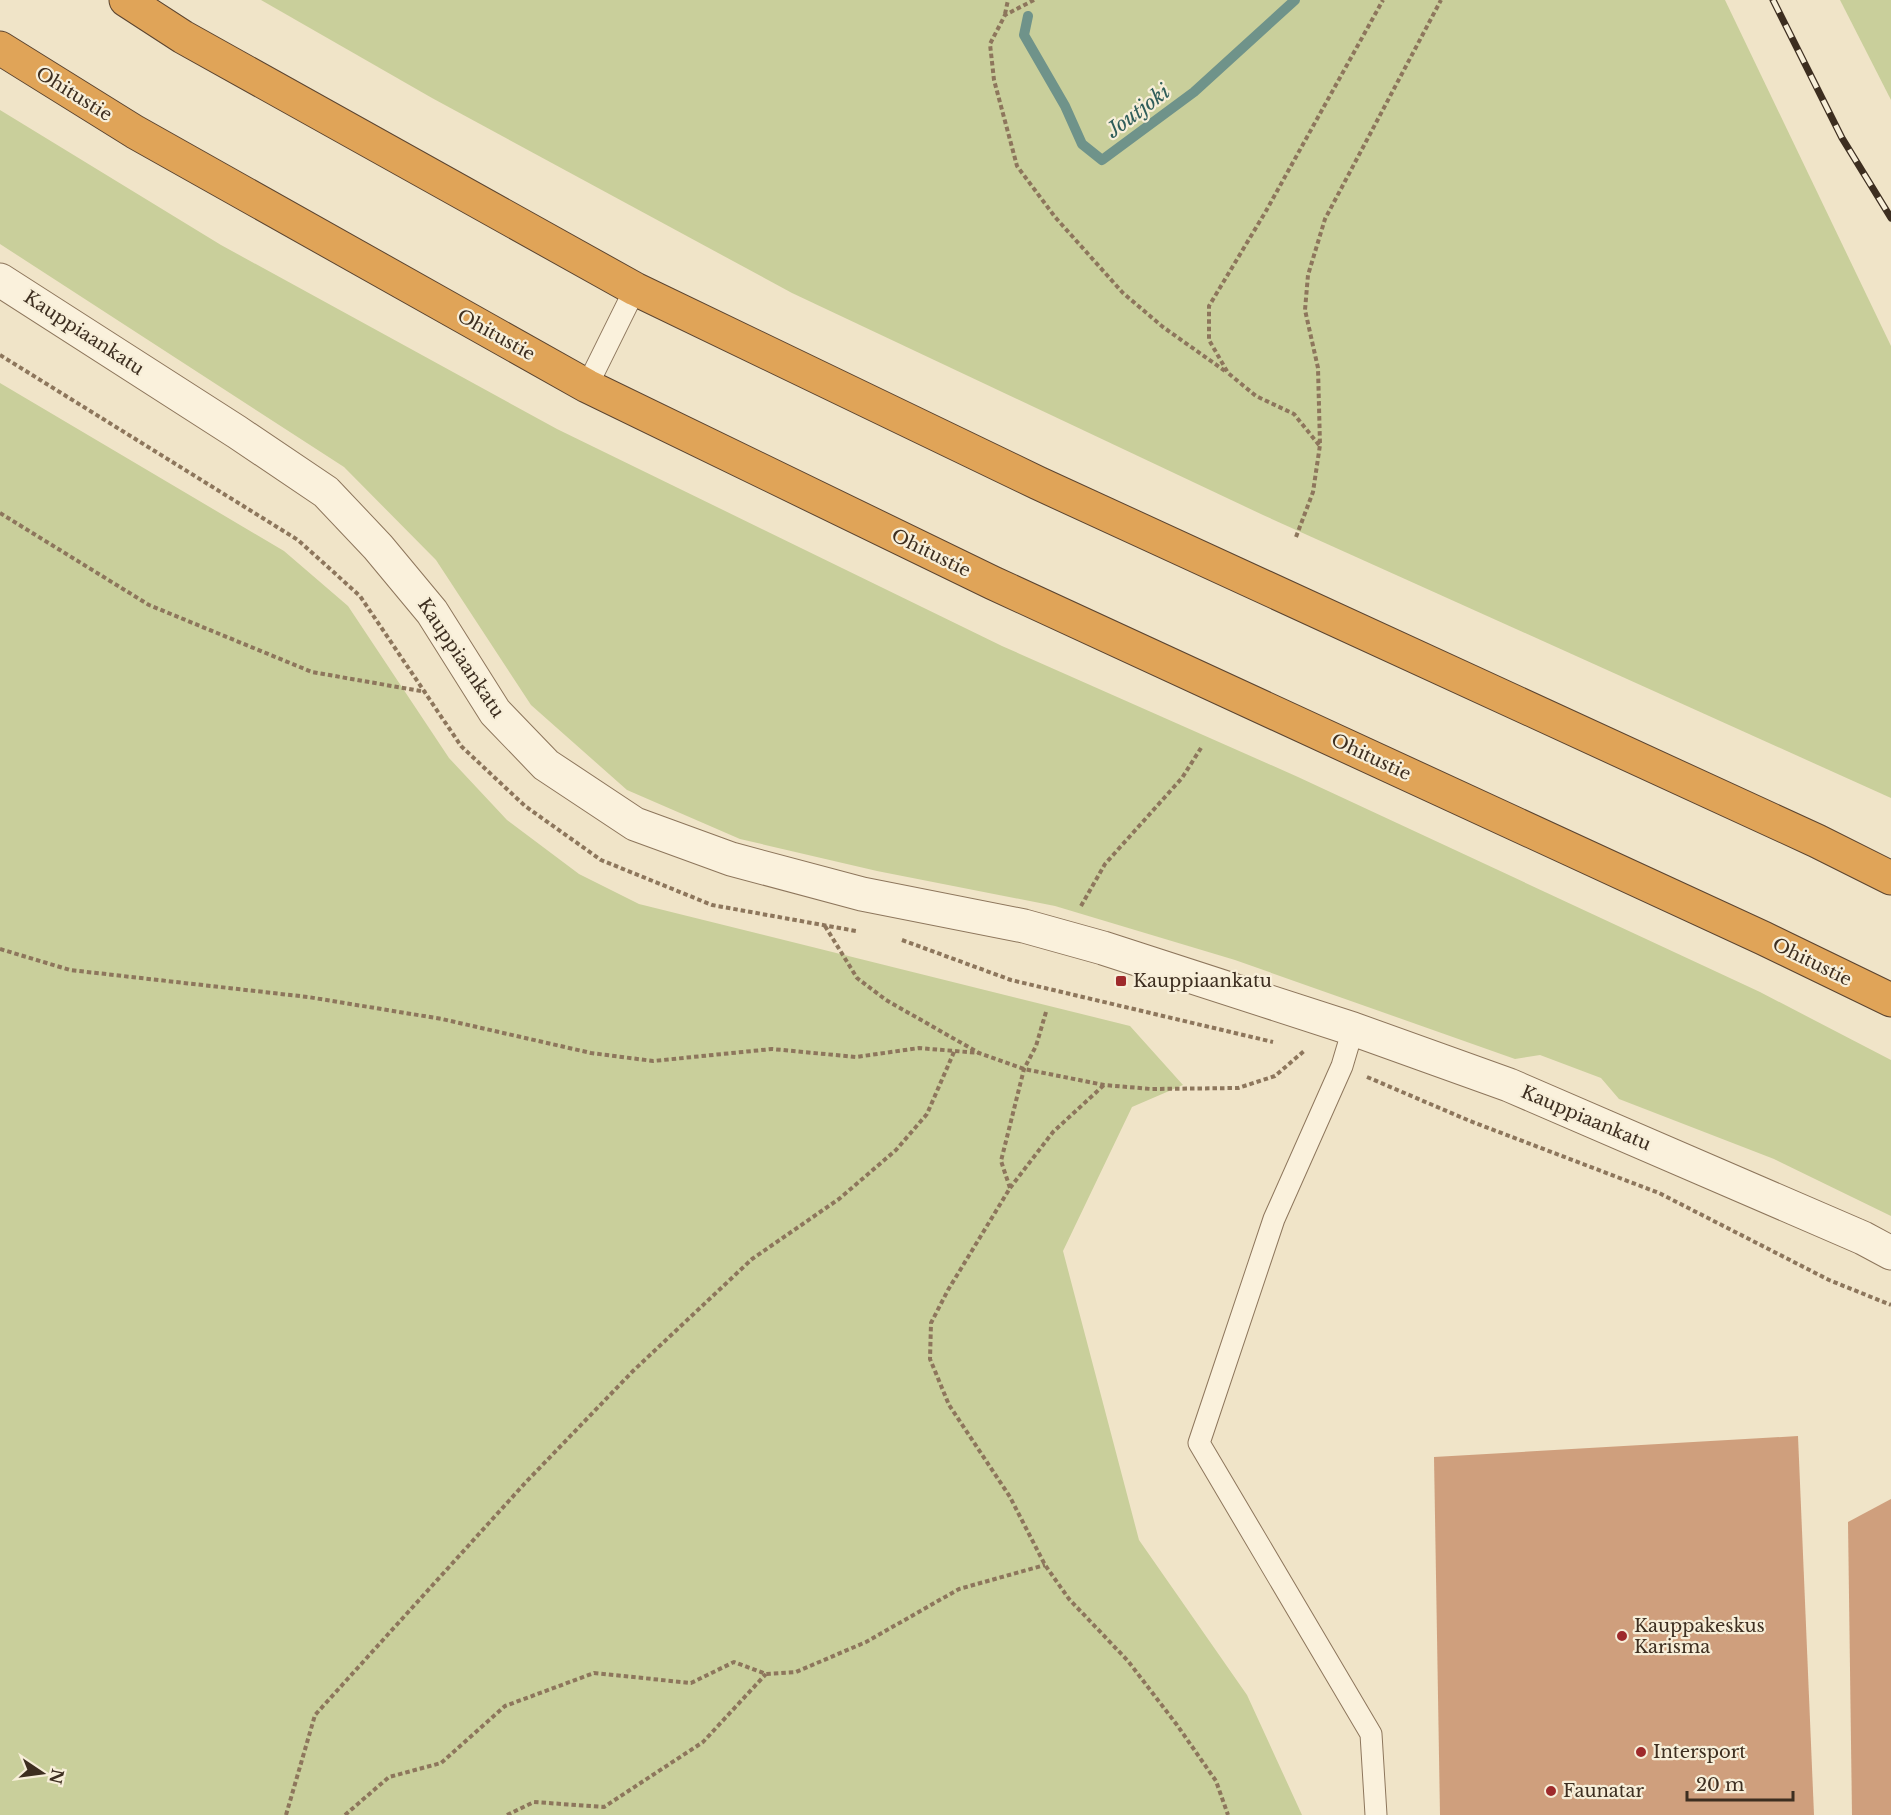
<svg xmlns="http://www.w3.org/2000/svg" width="1891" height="1815" viewBox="0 0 1891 1815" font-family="'Libre Baskerville',serif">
	<rect width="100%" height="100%" fill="#f0e4c8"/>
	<g fill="#c9cf9b">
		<path d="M261 0H1725L1891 346V798L1263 515 792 293 432 98Z"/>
		<path d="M1840 0H1891V100Z"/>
		<path d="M0 110 221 245 557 429 1002 646 1298 777 1760 992 1891 1060V1216L1774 1159 1619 1099 1601 1078 1540 1055 1515 1059 1235 960 1055 906 877 871 740 839 627 790 531 705 436 560 344 467 0 244Z"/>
		<path d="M0 383 284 551 348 606 449 758 507 820 579 874 639 904 1130 1026 1183 1085 1132 1107 1063 1251 1139 1540 1247 1695 1302 1815H0Z"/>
	</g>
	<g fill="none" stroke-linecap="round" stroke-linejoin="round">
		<path stroke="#6f938a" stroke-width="10" d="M1028 16 1024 35 1065 106 1082 144 1102 160 1194 92 1295 0"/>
	</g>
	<g fill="#cf9f7d">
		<path d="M1798 1436 1814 1815H1440L1434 1457Z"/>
		<path d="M1891 1499V1815H1852L1848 1522Z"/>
	</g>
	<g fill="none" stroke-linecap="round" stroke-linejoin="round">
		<g stroke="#8d765c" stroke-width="23">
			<g id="service">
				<path d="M587 386 635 289"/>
				<path d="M1353 1029 1342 1066 1274 1219 1199 1443 1371 1734 1376 1815"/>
			</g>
		</g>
		<g stroke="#8d765c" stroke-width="35">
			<path id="tertiary" d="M0 280 237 432 326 492 378 547 432 612 495 712 546 765 635 824 731 859 862 894 1024 926 1103 948 1353 1029 1509 1085 1863 1238 1891 1253"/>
		</g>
		<g stroke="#5b4430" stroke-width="35">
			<g id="motorway">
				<path d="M126 0 183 37 635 289 1038 483 1817 841 1891 878"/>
				<path d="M0 48 135 132 587 386 993 583 1763 938 1891 1000"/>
			</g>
		</g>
		<g stroke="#8d765c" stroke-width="4" stroke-dasharray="4.5 3" stroke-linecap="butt">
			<path d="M1034 0 1005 15 990 44 994 80 1017 166 1055 217 1123 293 1163 327 1225 371"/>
			<path d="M1005 14 1008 0"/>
			<path d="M0 355 298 540 360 596 461 746 525 806 601 860 712 905 856 931"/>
			<path d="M1319 445 1294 414 1256 396 1228 373 1209 340V306L1266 211 1383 0"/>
			<path d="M0 513 149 605 312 672 426 692"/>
			<path d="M1296 537 1313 492 1320 445 1318 368 1305 310 1308 275 1325 219 1441 0"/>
			<path d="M1081 906 1105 864 1182 778 1201 748"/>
			<path d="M825 926 857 978 886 1000 979 1053 1024 1069 1104 1085 1151 1089 1238 1088 1275 1076 1304 1051"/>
			<path d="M902 940 1011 980 1273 1042"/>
			<path d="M0 949 70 970 308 997 442 1019 591 1053 653 1061 772 1049 856 1057 919 1048 979 1053"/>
			<path d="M1046 1012 1036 1046 1024 1069 1001 1161 1010 1188 948 1290 931 1323 930 1359 949 1405 1010 1497 1045 1565 1069 1599 1128 1661 1177 1725 1216 1781 1228 1815"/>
			<path d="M1367 1077 1470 1121 1659 1193 1829 1280 1891 1305"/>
			<path d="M1010 1188 1053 1132 1104 1085"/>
			<path d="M286 1815 315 1715 526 1482 633 1371 752 1259 839 1199 896 1150 927 1114 954 1052"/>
			<path d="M345 1815 389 1777 441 1763 505 1706 594 1673 691 1683 734 1662 766 1674 796 1672 866 1642 959 1589 1045 1565"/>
			<path d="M507 1815 534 1802 604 1807 703 1742 766 1674"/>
		</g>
		<use href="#service" stroke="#faf1dc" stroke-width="21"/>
		<use href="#tertiary" stroke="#faf1dc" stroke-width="33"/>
		<use href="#motorway" stroke="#e0a458" stroke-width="33"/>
		<g stroke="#3d2e20" stroke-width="7">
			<path id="rail" d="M1773 0 1842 138 1891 218"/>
		</g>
		<use href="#rail" stroke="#f7eed8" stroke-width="4.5" stroke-dasharray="14" stroke-linecap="butt"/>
	</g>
	<g fill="#9e2a2b" stroke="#f7eed8" stroke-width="2">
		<rect x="1115" y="975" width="12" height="12" rx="3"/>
		<circle cx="1622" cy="1636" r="6"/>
		<circle cx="1641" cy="1752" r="6"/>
		<circle cx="1551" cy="1791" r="6"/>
	</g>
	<g text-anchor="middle" stroke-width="4.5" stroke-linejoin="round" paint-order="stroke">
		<g font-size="18" fill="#3d2e20" stroke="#f7eed8">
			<text transform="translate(74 94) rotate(32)" y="6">Ohitustie</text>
			<text transform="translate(84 333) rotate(33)" y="6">Kauppiaankatu</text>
			<text transform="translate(496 335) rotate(29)" y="6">Ohitustie</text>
			<text transform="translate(931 553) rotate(26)" y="6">Ohitustie</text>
			<text transform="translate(461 658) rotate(56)" y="6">Kauppiaankatu</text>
			<text transform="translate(1371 757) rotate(25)" y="6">Ohitustie</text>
			<text transform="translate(1812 962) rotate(26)" y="6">Ohitustie</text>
			<text transform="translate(1586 1118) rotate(23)" y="6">Kauppiaankatu</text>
		</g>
		<g font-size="18" fill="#3d2e20" stroke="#f7eed8" text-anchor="start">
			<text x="1133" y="987">Kauppiaankatu</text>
			<text x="1634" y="1632">Kauppakeskus<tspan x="1634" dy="21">Karisma</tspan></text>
			<text x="1653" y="1758">Intersport</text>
			<text x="1563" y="1797">Faunatar</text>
		</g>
		<g font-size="20" font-style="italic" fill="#2f5d5a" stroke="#f7eed8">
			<text transform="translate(1138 111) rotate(-37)" y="7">Joutjoki</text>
		</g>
	</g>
	<g transform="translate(42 1773) rotate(103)" stroke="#f7eed8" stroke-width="4.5" paint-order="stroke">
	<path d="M0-4.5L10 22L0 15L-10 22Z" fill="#3d2e20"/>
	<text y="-9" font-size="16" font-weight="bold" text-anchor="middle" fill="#3d2e20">N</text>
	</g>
	<path d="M1687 1791v9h106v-9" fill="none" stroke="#3d2e20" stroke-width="3"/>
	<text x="1696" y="1791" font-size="18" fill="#3d2e20" stroke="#f7eed8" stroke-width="4.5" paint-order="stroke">20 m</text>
</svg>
